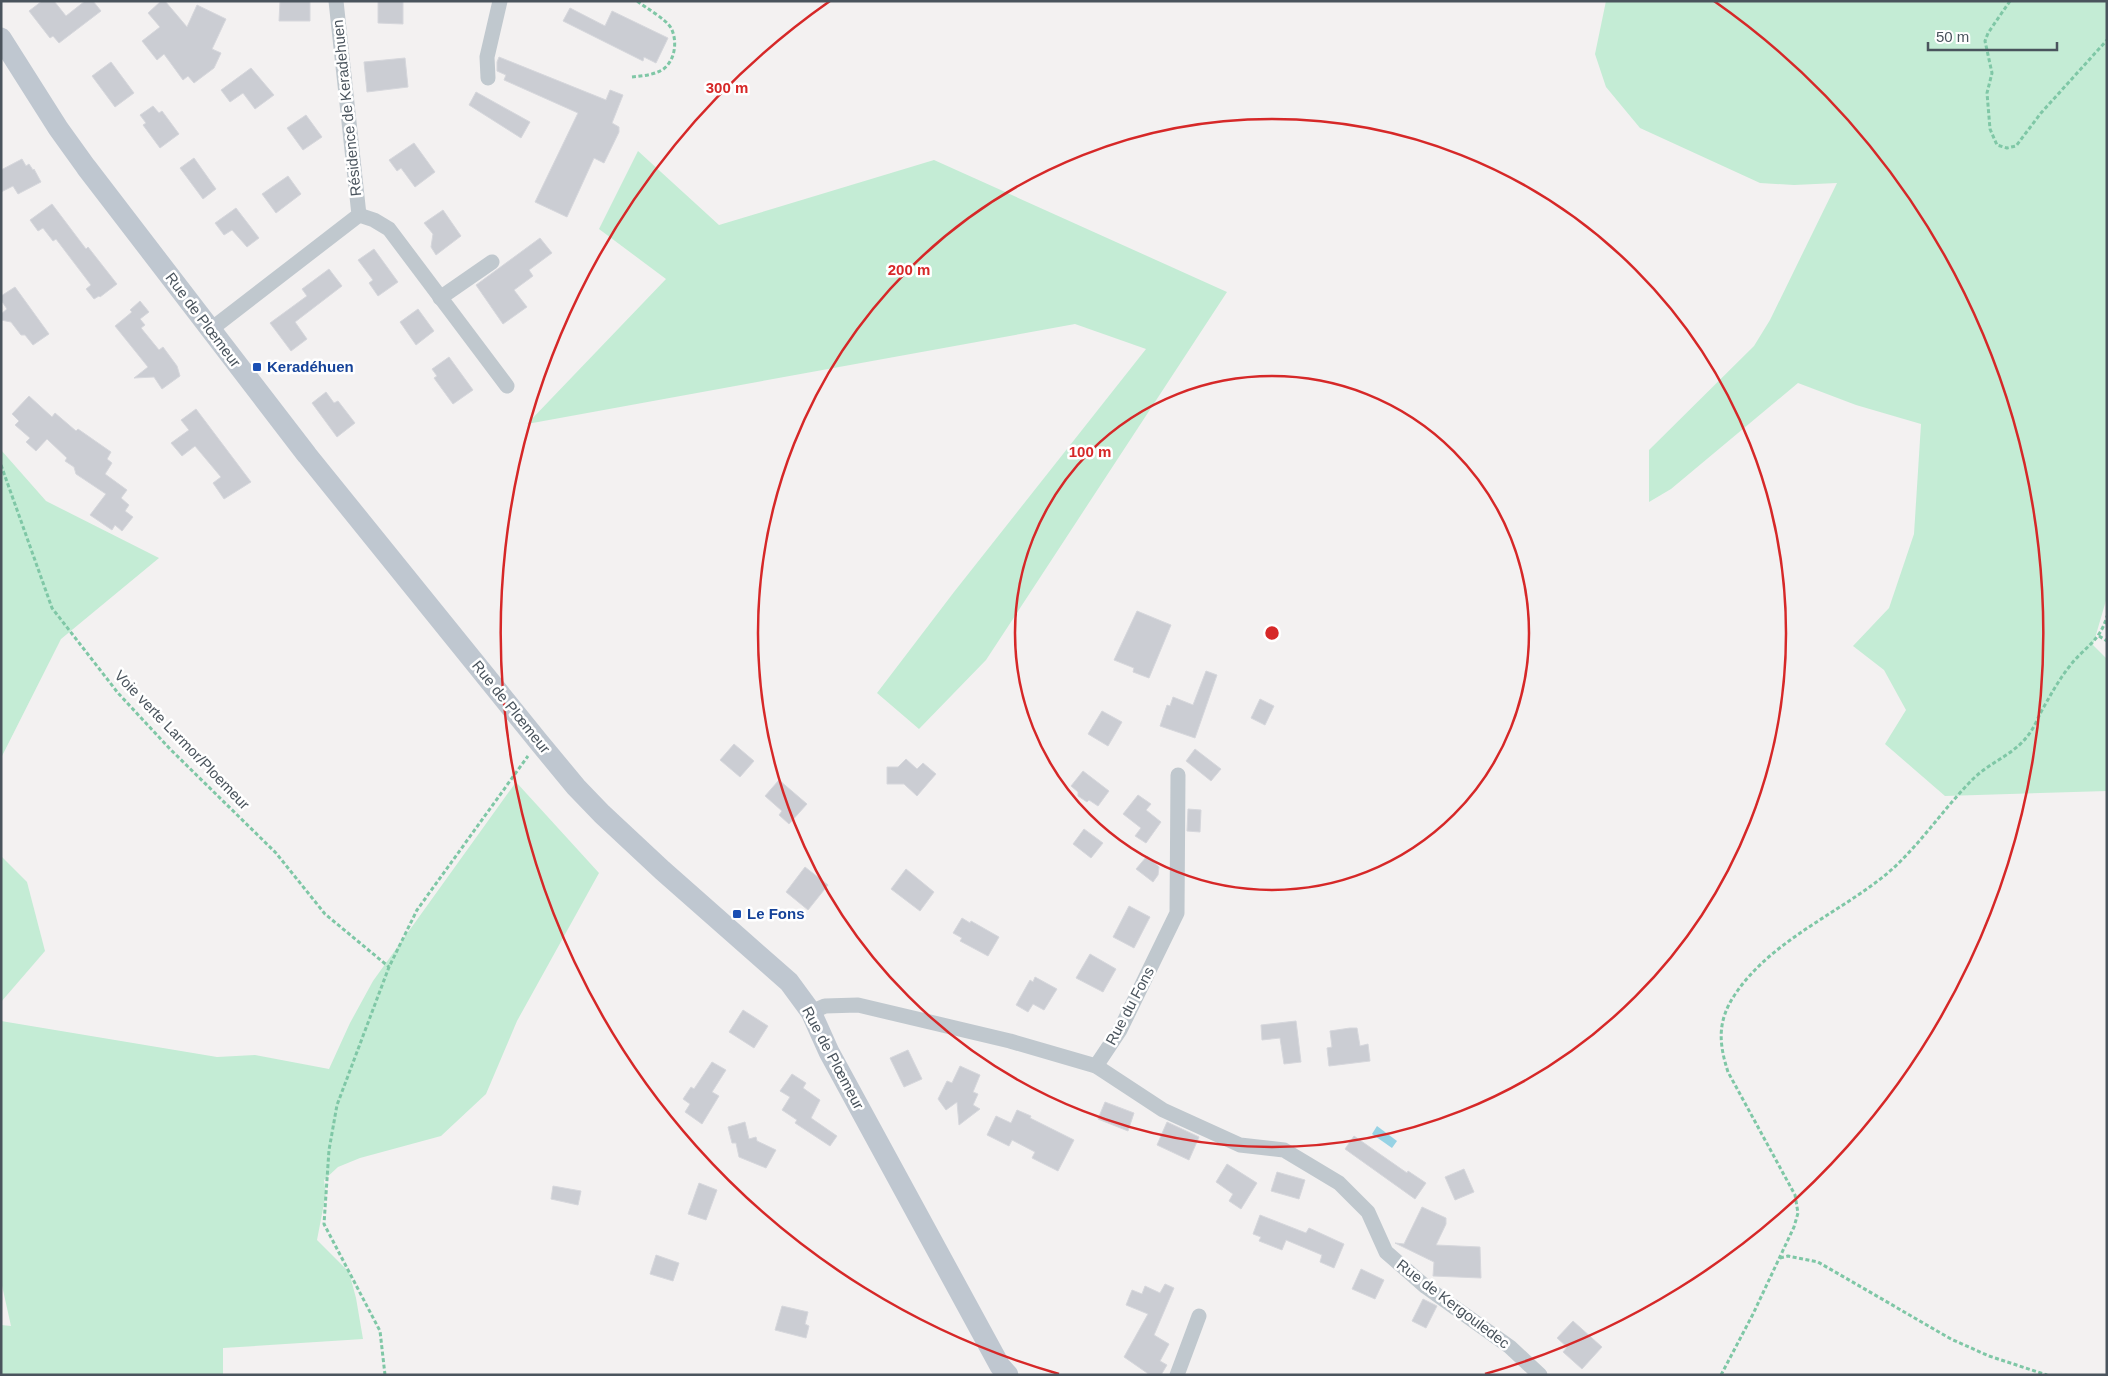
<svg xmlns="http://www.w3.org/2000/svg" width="2108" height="1376" viewBox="0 0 2108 1376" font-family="Helvetica,sans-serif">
	<rect width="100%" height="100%" fill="#f3f1f1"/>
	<g fill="#c4ecd5">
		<path d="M1606 1H2107V597L2093 645 2107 659V791L1945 796 1885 744 1906 710 1884 670 1853 646 1889 608 1914 534 1921 424 1856 405 1798 383 1671 489 1649 502V450L1754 346 1770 320 1837 183 1794 185 1760 183 1640 128 1606 87 1595 54Z"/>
		<path d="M638 151 719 225 934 160 1227 292 986 660 919 729 877 693 954 592 1146 349 1075 324 527 424 666 279 599 229Z"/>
		<path d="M1 450 46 501 159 558 61 639 1 758Z"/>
		<path d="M516 782 599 873 517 1021 486 1094 441 1136 360 1158 338 1167 324 1180 326 1193 317 1240 349 1272 356 1298 363 1339 223 1348V1375H1V1325L11 1326 1 1281V1021L217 1057 255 1055 329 1069 350 1023 373 981Z"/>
		<path d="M1 856 27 882 45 951 1 1002Z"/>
	</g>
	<path fill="#96d2e4" d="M1377 1126 1397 1141 1392 1148 1372 1134Z"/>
	<g fill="#cbcdd3" stroke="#d6d7dc">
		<path d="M42 1H54L66 16 85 1H93L101 11 59 43 53 36 50 38 29 11Z"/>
		<path d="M161 1H165L187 27 197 5 226 19 212 49 221 53 214 68 194 83 188 76 183 80 164 54 157 60 142 41 160 27 148 13Z"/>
		<path d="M280 1H310V21H279Z"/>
		<path d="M378 1H403V24L378 23Z"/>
		<path d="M570 8 605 26 612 11 668 38 656 63 644 57 643 61 563 21Z"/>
		<path d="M499 57 606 100 610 90 623 95 612 123 619 127V132L604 163 594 158 567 217 535 202 578 113 504 80 506 75 497 71V62Z"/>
		<path d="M405 58 408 87 367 92 364 62Z"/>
		<path d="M111 62 134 93 115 107 92 76Z"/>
		<path d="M251 68 274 95 255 109 243 93 230 102 221 90Z"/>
		<path d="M476 92 530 122 521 138 469 105Z"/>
		<path d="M153 106 159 113 162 111 179 134 160 148 143 125 146 123 140 115Z"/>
		<path d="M306 115 322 137 303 150 287 128Z"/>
		<path d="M414 143 435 172 415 187 401 168 397 171 389 160Z"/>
		<path d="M194 158 216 189 203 199 180 168Z"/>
		<path d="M22 159 26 166 29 164 33 170 34 169 41 182 18 194 13 186 1 192V170Z"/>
		<path d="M288 176 301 194 276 213 262 194Z"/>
		<path d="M52 204 86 249 88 247 117 284 100 297 99 296 94 299 86 289 91 285 56 239 53 241 43 228 38 231 30 220Z"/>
		<path d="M236 208 259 238 247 247 232 230 224 235 215 223Z"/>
		<path d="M443 210 461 236 436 255 431 247 433 234 424 223Z"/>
		<path d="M540 238 552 253 529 270 533 276 514 290 527 307 503 324 476 285Z"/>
		<path d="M374 249 398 282 378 296 369 283 373 280 358 260Z"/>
		<path d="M329 269 342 286 295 322 307 339 291 351 270 323 307 296 302 289Z"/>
		<path d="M15 287 49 334 33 345 25 335H21L11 322 1 320V314L7 309 1 300V296Z"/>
		<path d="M140 301 149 312 140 319 145 325 141 328 159 350 163 347 177 366 180 376 162 389 154 377 134 378 148 367 115 326 132 312 130 310Z"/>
		<path d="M418 309 434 331 416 345 400 322Z"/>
		<path d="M449 357 473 390 453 404 434 378 437 376 432 369Z"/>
		<path d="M326 392 334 403 338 401 355 423 337 437 312 403Z"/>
		<path d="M29 396 52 417 55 413 76 431 78 429 111 452 107 459 112 463 105 474 127 490 121 498 129 505 125 511 133 517 122 531 115 525 112 530 90 515 106 494 76 474 74 467 65 461 67 458 47 439 36 451 26 442 30 438 15 425 19 421 12 414Z"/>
		<path d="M196 409 251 482 224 499 213 483 221 477 195 446 182 456 171 443 189 430 181 420Z"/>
		<path d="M1137 611 1171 625 1149 678 1133 672 1134 668 1114 660Z"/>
		<path d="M1206 671 1217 675 1195 738 1160 726 1167 705 1170 706 1173 697 1193 705Z"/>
		<path d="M1260 699 1274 706 1265 725 1251 718Z"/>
		<path d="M1102 711 1122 722 1108 746 1088 734Z"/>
		<path d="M734 744 754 761 740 777 720 760Z"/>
		<path d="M1195 749 1221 769 1211 781 1186 761Z"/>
		<path d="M906 759 917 769 923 763 936 774 917 796 904 784H887V767H898Z"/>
		<path d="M1083 771 1109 791 1098 806 1089 800 1087 802 1078 796V792L1071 786Z"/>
		<path d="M779 780 807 804 789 824 779 815 782 811 765 796Z"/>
		<path d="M1138 795 1151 804 1146 810 1161 822 1146 843 1135 836 1141 828 1123 814Z"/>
		<path d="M1188 809 1201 810 1200 832 1187 831Z"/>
		<path d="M1084 829 1103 843 1091 858 1073 844Z"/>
		<path d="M1147 856 1159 867 1158 875 1153 882 1136 869Z"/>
		<path d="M805 867 828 885 808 910 786 892Z"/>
		<path d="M906 869 934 892 920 911 891 889Z"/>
		<path d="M1129 906 1150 917 1134 948 1113 937Z"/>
		<path d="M962 918 970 923 971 921 999 937 988 956 960 941 962 938 953 933Z"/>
		<path d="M1090 954 1116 969 1103 992 1076 978Z"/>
		<path d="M1035 977 1057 989 1044 1010 1033 1004 1028 1012 1016 1005 1030 980 1033 982Z"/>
		<path d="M743 1010 768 1026 754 1048 729 1032Z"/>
		<path d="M1296 1021 1301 1062 1284 1064 1280 1038 1262 1040 1261 1025Z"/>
		<path d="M1350 1028H1357L1360 1046 1368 1044 1370 1061 1329 1066 1327 1048 1332 1047 1330 1031Z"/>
		<path d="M908 1050 922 1079 904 1087 890 1058Z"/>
		<path d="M712 1062 726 1070 712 1092 719 1096 702 1124 685 1112 690 1104 683 1099 691 1087 694 1089Z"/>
		<path d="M960 1066 980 1075 973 1092 978 1094 973 1105 980 1109 959 1125 957 1102 946 1110 938 1099 947 1081 952 1083Z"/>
		<path d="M792 1074 806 1083 803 1088 820 1100 811 1118 837 1136 830 1146 795 1123 797 1120 782 1110 790 1097 780 1091Z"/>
		<path d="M1105 1102 1134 1113 1128 1131 1098 1119Z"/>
		<path d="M1017 1110 1031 1116 1030 1118 1074 1140 1058 1171 1032 1158 1035 1152 1012 1140 1009 1146 987 1135 996 1116 1011 1123Z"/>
		<path d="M745 1122 749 1139 756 1137 757 1141 776 1150 766 1168 739 1157 736 1143H732L728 1127Z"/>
		<path d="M1167 1122 1199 1137 1189 1160 1157 1145Z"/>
		<path d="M1354 1136 1407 1173 1408 1171 1426 1183 1415 1199 1345 1149Z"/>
		<path d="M1227 1164 1257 1183 1241 1209 1229 1201 1233 1194 1216 1182Z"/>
		<path d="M1464 1169 1474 1192 1455 1200 1445 1177Z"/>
		<path d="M1277 1172 1305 1180 1299 1199 1271 1191Z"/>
		<path d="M699 1183 717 1190 706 1220 688 1214Z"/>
		<path d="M553 1186 581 1191 578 1205 551 1199Z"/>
		<path d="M1422 1207 1446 1218V1224L1436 1245 1480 1247 1481 1278 1433 1276 1434 1262 1395 1243 1404 1244Z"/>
		<path d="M1260 1215 1306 1233 1309 1228 1344 1244 1334 1268 1320 1262 1322 1255 1286 1240 1282 1250 1259 1241 1261 1237 1253 1234Z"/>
		<path d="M656 1255 679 1263 673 1281 650 1274Z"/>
		<path d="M1361 1269 1384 1280 1375 1299 1352 1289Z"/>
		<path d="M1165 1284 1174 1288 1154 1335 1169 1344 1160 1361 1167 1365 1161 1375H1150L1124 1357 1148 1314 1126 1305 1132 1290 1142 1294 1145 1286 1160 1293Z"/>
		<path d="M1423 1299 1437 1306 1426 1328 1412 1321Z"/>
		<path d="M782 1306 808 1312 805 1324 809 1326 806 1338 775 1330Z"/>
		<path d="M1573 1321 1602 1347 1582 1369 1563 1352 1567 1347 1557 1338Z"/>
	</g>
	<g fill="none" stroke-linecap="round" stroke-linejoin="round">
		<g stroke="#7fc7a6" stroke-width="3" stroke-dasharray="4 2.5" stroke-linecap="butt">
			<path d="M2010 1 1988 33 1985 41 1992 73 1987 93 1990 129 1997 145 2007 148 2016 146 2041 113 2107 40"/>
			<path d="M632 77C642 76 653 75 662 70 675 62 678 41 671 28 666 19 646 8 637 1"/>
			<path d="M1 465 52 608 118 693 170 749 276 853 325 914 389 967"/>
			<path d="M2099 636 2107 641"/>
			<path d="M1780 1258 1788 1256 1818 1262 1951 1339 1989 1356 2047 1375"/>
			<path d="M385 1375 380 1331 324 1224 329 1150 337 1105 389 967 417 910 528 756"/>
			<path d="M1721 1375 1753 1314 1794 1227 1798 1213 1795 1195 1728 1072C1719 1044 1717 1022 1734 996 1766 946 1828 918 1875 883 1914 855 1939 813 1973 779 1989 763 2012 755 2026 738 2033 730 2037 720 2041 712 2050 696 2058 681 2069 667 2084 647 2100 642 2107 616"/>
		</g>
		<g stroke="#c0c8ce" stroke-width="15">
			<path d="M488 78 487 57 500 1"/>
			<path d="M359 215 374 220 389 229 507 386"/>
			<path d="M440 298 492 262"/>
			<path d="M210 330 359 215 336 1"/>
			<path d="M811 1012 825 1006 858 1005 1010 1041 1096 1066 1163 1110 1240 1145 1284 1150 1339 1183 1368 1212 1386 1252 1426 1287 1510 1347 1540 1375"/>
			<path d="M1096 1066 1120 1030 1177 913 1178 775"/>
			<path d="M1177 1375 1199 1316"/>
		</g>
		<path stroke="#bfc7d0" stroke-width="21" d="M1 38 58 128 86 167 307 455 538 741 576 787 602 814 662 870 789 982 811 1012 829 1052 1000 1366 1008 1375"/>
	</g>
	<g fill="none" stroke="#d62828" stroke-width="2.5">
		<circle cx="1272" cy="633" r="257"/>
		<circle cx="1272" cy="633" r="514"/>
		<path d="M1059 1374A771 771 0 0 1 830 1M1714 1A771 771 0 0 1 1485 1374"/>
	</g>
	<g fill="#1a4fb4" stroke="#fff" stroke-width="2">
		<rect x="252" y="362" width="10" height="10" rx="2.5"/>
		<rect x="732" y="909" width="10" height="10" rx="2.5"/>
	</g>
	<g text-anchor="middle" stroke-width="5" stroke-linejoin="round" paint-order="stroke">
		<g font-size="15" fill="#4a545d" stroke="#fff">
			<text transform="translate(347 108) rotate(-96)" y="5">Résidence de Keradehuen</text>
			<text transform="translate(203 320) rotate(53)" y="5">Rue de Plœmeur</text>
			<text transform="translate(511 707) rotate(51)" y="5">Rue de Plœmeur</text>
			<text transform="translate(182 740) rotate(46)" y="5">Voie verte Larmor/Ploemeur</text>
			<text transform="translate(1130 1006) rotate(-62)" y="5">Rue du Fons</text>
			<text transform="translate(833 1058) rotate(62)" y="5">Rue de Plœmeur</text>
			<text transform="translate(1453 1304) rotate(37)" y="5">Rue de Kergouledec</text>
		</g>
		<g font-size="15" font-weight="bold" fill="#164399" stroke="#fff" text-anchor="start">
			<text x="267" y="372">Keradéhuen</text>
			<text x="747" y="919">Le Fons</text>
		</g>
	</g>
	<circle cx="1272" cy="633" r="8" fill="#d62828" stroke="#fff" stroke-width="2.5"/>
	<g font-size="15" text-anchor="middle" font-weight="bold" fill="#d62828" stroke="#fff" stroke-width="5" stroke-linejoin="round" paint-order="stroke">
		<text x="727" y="93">300 m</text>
		<text x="909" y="275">200 m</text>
		<text x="1090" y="457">100 m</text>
	</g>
	<rect width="2108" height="1376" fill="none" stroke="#4a545d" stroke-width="5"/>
	<path d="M1928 42v8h129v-8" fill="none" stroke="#4a545d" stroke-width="2.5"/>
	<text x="1936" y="42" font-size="15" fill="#4a545d" stroke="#ffffff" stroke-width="4" paint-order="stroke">50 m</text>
</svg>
